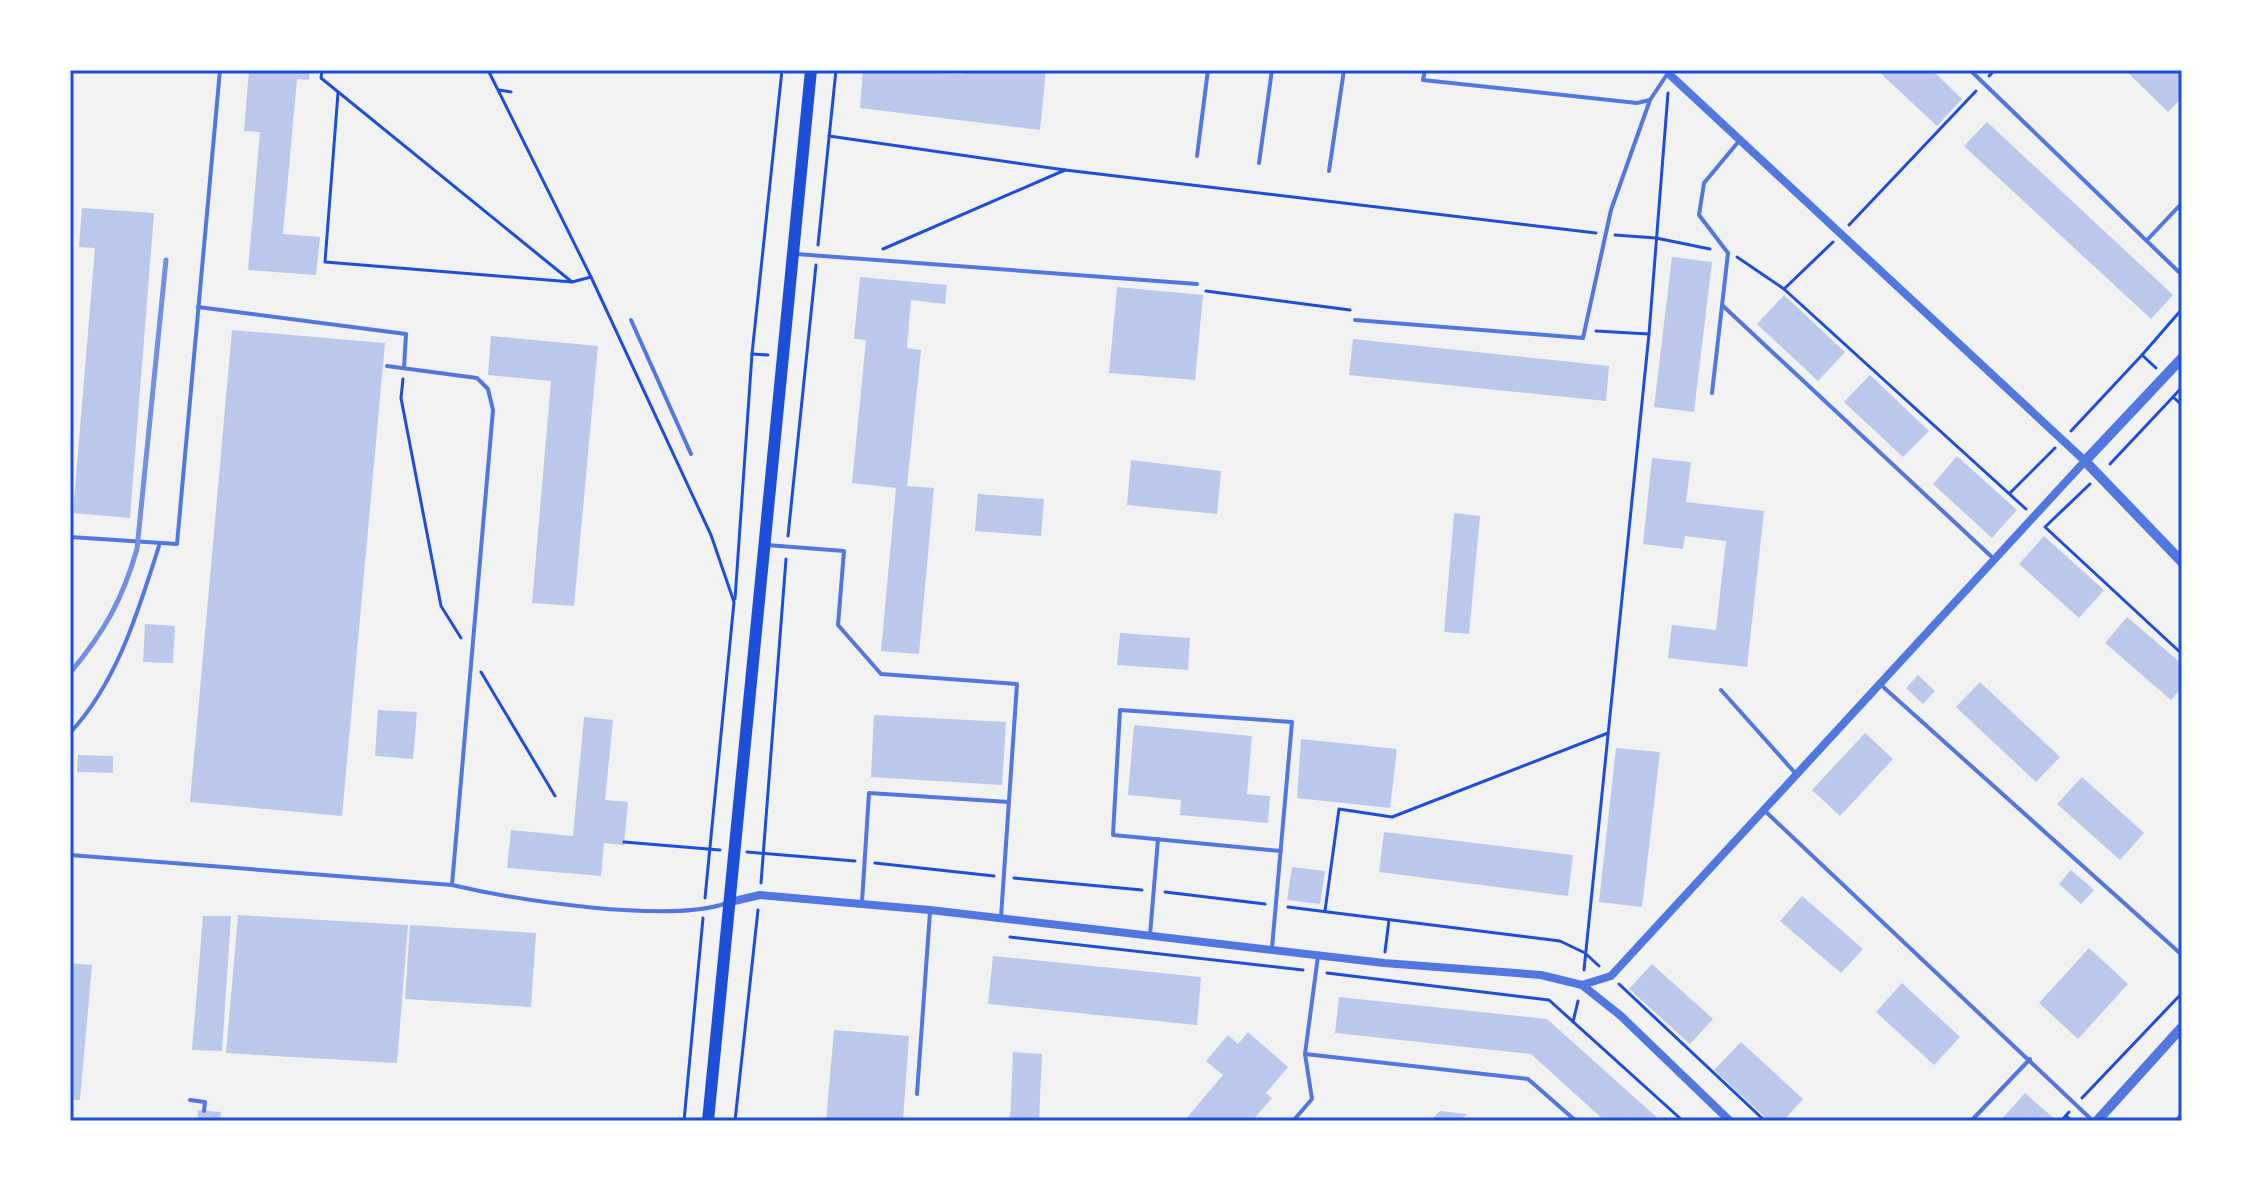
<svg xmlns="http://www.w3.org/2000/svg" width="2252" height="1191" viewBox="0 0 2252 1191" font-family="Rubik,sans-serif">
	<rect width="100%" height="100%" fill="#f2f2f2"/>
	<g fill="#bdc9ec">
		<path d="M249 70H310L309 80 297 79 283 234 320 237 316 275 248 270 260 132 244 131Z"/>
		<path d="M863 70 963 74V70H1046L1040 130 860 108Z"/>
		<path d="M1877 70H1932L1962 99 1937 126Z"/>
		<path d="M2125 70H2182V98L2168 112Z"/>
		<path d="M1987 122 2173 295 2151 319 1964 146Z"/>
		<path d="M82 208 154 213 130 518 73 513 95 248 79 247Z"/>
		<path d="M1672 257 1712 262 1694 412 1654 407Z"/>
		<path d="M860 277 947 285 945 304 911 300 907 348 921 350 907 486 934 488 919 654 881 651 896 488 852 483 866 340 854 339Z"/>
		<path d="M1117 287 1203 295 1195 380 1109 373Z"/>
		<path d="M1784 295 1845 352 1818 381 1757 324Z"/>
		<path d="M232 330 385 343 342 816 190 802Z"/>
		<path d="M491 336 598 346 574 606 532 603 551 381 488 375Z"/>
		<path d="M1353 339 1609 366 1606 401 1349 375Z"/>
		<path d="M1870 375 1929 431 1903 457 1844 402Z"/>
		<path d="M1957 456 2017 510 1992 538 1933 484Z"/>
		<path d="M1652 458 1691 462 1686 502 1764 511 1747 667 1668 658 1672 625 1716 630 1726 541 1685 536 1683 549 1643 544Z"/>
		<path d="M1131 460 1221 471 1217 514 1127 505Z"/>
		<path d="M978 494 1044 499 1041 536 975 531Z"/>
		<path d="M1454 513 1480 516 1469 634 1444 632Z"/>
		<path d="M2044 536 2104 590 2079 618 2019 564Z"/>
		<path d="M2127 617 2182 664V687L2171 700 2105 643Z"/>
		<path d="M145 624 175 626 173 663 143 662Z"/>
		<path d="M1120 633 1190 638 1188 670 1117 665Z"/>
		<path d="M1918 675 1935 691 1923 704 1906 688Z"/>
		<path d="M1980 682 2060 757 2036 782 1956 707Z"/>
		<path d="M378 710 417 712 413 759 375 756Z"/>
		<path d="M874 715 1006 722 1002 785 871 777Z"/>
		<path d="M584 717 613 720 605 800 628 802 624 845 604 843 601 876 507 868 511 830 573 836Z"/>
		<path d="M1134 725 1252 736 1247 794 1270 796 1268 823 1180 815 1181 800 1128 795Z"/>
		<path d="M1865 733 1893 759 1840 816 1812 790Z"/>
		<path d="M1301 739 1397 749 1390 808 1297 798Z"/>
		<path d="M1616 748 1660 752 1642 907 1599 902Z"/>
		<path d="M78 755 113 756V773L77 772Z"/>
		<path d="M2082 777 2144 833 2120 860 2057 804Z"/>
		<path d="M1384 832 1573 855 1568 896 1379 872Z"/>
		<path d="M1292 867 1325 871 1320 904 1287 900Z"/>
		<path d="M2071 870 2094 890 2081 904 2059 884Z"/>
		<path d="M1802 896 1863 949 1841 973 1780 921Z"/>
		<path d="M238 915 408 925 397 1063 226 1053Z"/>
		<path d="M203 916H231L222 1051 192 1050Z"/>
		<path d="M410 925 536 933 531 1007 405 999Z"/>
		<path d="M2089 948 2128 984 2078 1039 2039 1003Z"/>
		<path d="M993 956 1201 977 1197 1025 988 1004Z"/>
		<path d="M70 963 92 965 80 1100H70Z"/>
		<path d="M1652 964 1713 1019 1690 1044 1629 989Z"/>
		<path d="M1902 983 1960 1037 1934 1065 1876 1012Z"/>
		<path d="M1339 997 1547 1019 1661 1121H1605L1531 1054 1335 1033Z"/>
		<path d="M834 1030 909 1036 903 1121H826Z"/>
		<path d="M1248 1032 1288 1067 1266 1093 1272 1098 1252 1121H1184L1223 1075 1206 1061 1228 1035 1238 1044Z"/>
		<path d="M1741 1042 1803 1099 1783 1121H1769L1714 1070Z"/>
		<path d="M1013 1052 1042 1054 1039 1121H1010Z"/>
		<path d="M2025 1093 2057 1121H2000Z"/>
		<path d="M198 1110 221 1112 220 1121H197Z"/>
		<path d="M1440 1111 1467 1114 1460 1121H1430Z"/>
	</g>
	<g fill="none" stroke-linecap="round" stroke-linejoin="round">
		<g stroke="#1d4ed8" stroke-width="3">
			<path d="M322 70 321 78 572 282 591 277"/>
			<path d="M488 70 591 277 711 535 734 602 705 898"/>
			<path d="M1989 76 1995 70"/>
			<path d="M499 90 511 92"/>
			<path d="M338 93 325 262 572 282"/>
			<path d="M829 136 1065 170"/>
			<path d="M1849 225 1976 91"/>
			<path d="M1615 235 1656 238 1710 249"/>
			<path d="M818 245 836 70"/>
			<path d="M883 249 1065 170 1596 233"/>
			<path d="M1737 257 1784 289 2026 509"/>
			<path d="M1784 289 1833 242"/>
			<path d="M1206 291 1350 310"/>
			<path d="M1596 331 1649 334"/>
			<path d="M752 354 768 355"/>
			<path d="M2156 368 2142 355 2182 309"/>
			<path d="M403 379 401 398 441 606 461 638"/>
			<path d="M2182 387 2173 397 2182 405"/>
			<path d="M2071 431 2142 355"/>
			<path d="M2110 464 2173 397"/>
			<path d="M2090 484 2045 527 2182 654"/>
			<path d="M2010 493 2055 448"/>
			<path d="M788 536 816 265"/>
			<path d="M735 599 752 354 782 70"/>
			<path d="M481 672 555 796"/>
			<path d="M624 842 720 850"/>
			<path d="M747 852 855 861"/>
			<path d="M875 863 994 876"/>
			<path d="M1014 878 1142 890"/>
			<path d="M761 883 786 559"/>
			<path d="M1165 892 1265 904"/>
			<path d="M1288 907 1560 941 1585 953 1599 966"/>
			<path d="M1325 911 1339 809 1392 817 1608 733"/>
			<path d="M1010 937 1303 970"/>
			<path d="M1385 952 1389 920"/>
			<path d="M1584 970 1649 334 1668 93"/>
			<path d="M1327 973 1549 1000 1683 1121"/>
			<path d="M1619 984 1765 1121"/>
			<path d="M1573 1022 1578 1001"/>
			<path d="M2082 1098 2182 993"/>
			<path d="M2066 1116 2072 1121"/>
			<path d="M684 1121 703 918"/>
			<path d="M735 1121 758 910"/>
			<path d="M2061 1121 2069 1112"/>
		</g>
		<g stroke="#5277de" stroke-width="4">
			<path d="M1425 70 1423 80 1637 103 1650 100 1670 70"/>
			<path d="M1970 70 2182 275"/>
			<path d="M1197 156 1208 70"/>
			<path d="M1259 163 1272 70"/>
			<path d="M1329 171 1344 70"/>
			<path d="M2148 239 2182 203"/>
			<path d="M796 254 1197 284"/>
			<path d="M1722 305 1994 559"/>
			<path d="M198 307 406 334 404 368"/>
			<path d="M631 320 691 454"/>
			<path d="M1355 320 1583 338 1611 210 1650 100"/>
			<path d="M387 366 477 378 488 389 493 410 452 885"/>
			<path d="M1712 393 1728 253 1699 215 1704 183 1739 141"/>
			<path d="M70 537 177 544 220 70"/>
			<path d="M767 545 844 551 838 625 881 674 1017 684 1001 917"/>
			<path d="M1881 685 2182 955"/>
			<path d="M1721 690 1796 774"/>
			<path d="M70 733C118 681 138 611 159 546"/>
			<path d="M1765 811 2093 1121"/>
			<path d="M70 855 452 885C516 900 668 924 727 903"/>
			<path d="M862 902 869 793 1009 802"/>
			<path d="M1150 935 1158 839"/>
			<path d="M1272 948 1292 722 1120 710 1113 835 1281 851"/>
			<path d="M1305 1054 1528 1079 1576 1121"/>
			<path d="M917 1094 930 912"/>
			<path d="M190 1100 205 1102 204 1111"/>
			<path d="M1293 1121 1312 1099 1305 1054 1318 956"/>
			<path d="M1971 1121 2030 1059"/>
		</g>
		<g stroke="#5277de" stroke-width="8">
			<path d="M730 902 760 895 930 910 1384 963 1541 975 1582 985 1621 1016 1730 1121"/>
			<path d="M1582 985 1611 976 2085 461 1669 74"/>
			<path d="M2179 1121 2182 1117"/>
		</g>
		<g stroke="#5277de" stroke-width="10">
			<path d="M2182 358 2085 461 2182 562"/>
			<path d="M2097 1121 2182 1027"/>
		</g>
		<path stroke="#1d4ed8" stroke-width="12" d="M708 1121 811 70"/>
		<path stroke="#7290e2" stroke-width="5" d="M70 673C104 632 122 601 137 549L166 260"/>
	</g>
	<rect width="2252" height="1191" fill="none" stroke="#ffffff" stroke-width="144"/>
	<rect x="72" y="72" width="2108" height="1047" fill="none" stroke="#1d4ed8" stroke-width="3"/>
</svg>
